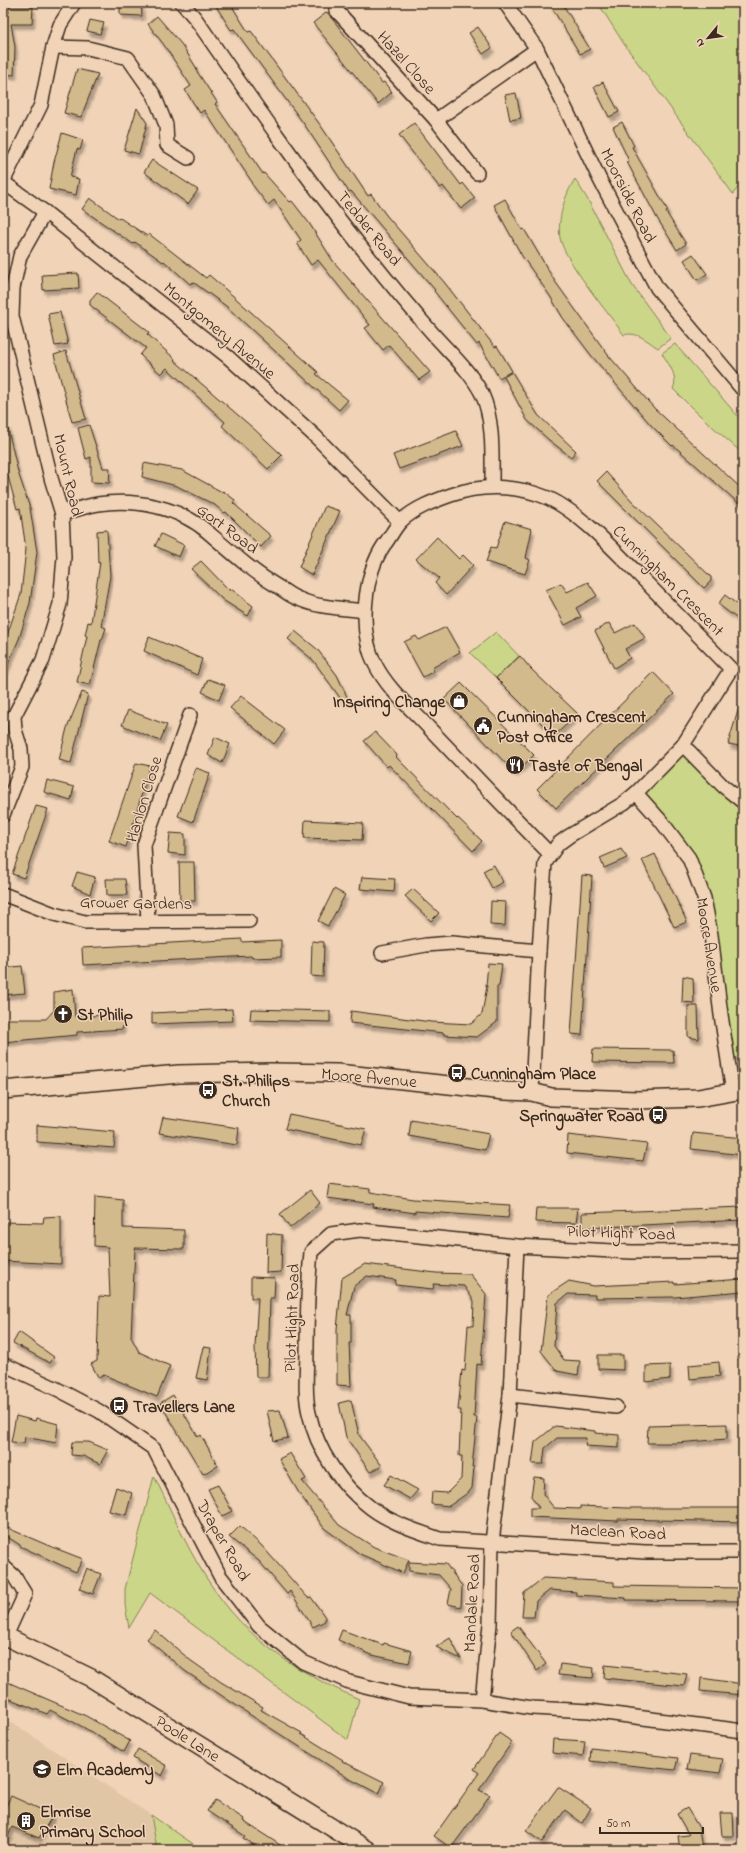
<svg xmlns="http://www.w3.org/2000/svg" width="746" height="1853" viewBox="0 0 746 1853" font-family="'Indie Flower',sans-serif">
	<defs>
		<filter id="shadow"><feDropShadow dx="2.5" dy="4.5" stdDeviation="1" flood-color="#0004"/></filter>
	</defs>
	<rect width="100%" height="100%" fill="#f1d4b8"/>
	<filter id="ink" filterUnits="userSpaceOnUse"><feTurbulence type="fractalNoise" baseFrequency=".025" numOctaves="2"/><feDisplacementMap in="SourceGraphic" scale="8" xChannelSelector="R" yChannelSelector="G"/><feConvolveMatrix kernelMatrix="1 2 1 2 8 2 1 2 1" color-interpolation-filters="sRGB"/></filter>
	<g filter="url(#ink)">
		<path fill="#e1c6a5" d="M3 1719 13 1723 151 1815 157 1850H3Z"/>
		<g fill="#cbd689" stroke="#838054">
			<path d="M598 3H743V181L733 194 624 44Z"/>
			<path d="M575 179 588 200 632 285 671 338 658 348C647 341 637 331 624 335 609 314 564 260 560 238 557 220 565 194 575 179Z"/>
			<path d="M675 344 743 422V454L694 410 673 389C679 376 668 364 662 353Z"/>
			<path d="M496 632 519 656 496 678 470 653Z"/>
			<path d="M683 745 743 802V1067L734 1056 689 858 636 793Z"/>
			<path d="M154 1476C167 1501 177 1526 190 1550 231 1627 280 1665 359 1699L348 1740 150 1593 129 1628 125 1605V1589Z"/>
			<path d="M151 1815 202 1850H157Z"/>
		</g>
		<g fill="#d2ba8c" stroke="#3b2a1e" filter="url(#shadow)">
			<path d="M120 3H141L142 16 120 15Z"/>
			<path d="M214 3H230L248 32 251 31 321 126 368 196 371 194 386 215 444 282 495 347 497 346 512 371 499 378 479 343 477 345 434 291 435 290 351 191 349 192 304 124 234 29 231 30Z"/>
			<path d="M549 3H562L590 49 580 54Z"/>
			<path d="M8 7H33L32 24H11L15 47 14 75 3 74V13H9Z"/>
			<path d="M327 12 382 83 384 82 392 92 378 104 313 23Z"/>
			<path d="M157 16 182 45 197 69 196 70 217 102 215 104 263 174 264 173 290 202 292 201 309 223 333 261 430 372 419 380 389 345 383 350 365 328 370 325 318 260 311 265 297 243 301 240 274 200 268 205 251 183 252 182 204 110 200 113 185 90 191 86 164 45 148 24Z"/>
			<path d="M90 20 104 23 100 34 87 31Z"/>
			<path d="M478 27 492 48 483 54 469 33Z"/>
			<path d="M77 69 98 74 81 117 64 113Z"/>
			<path d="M603 82 619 112 609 117 594 87Z"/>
			<path d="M516 93 521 118 510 120 505 95Z"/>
			<path d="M137 108 147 123 139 154 124 150Z"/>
			<path d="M622 122 634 146 632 147 668 211 666 212 686 244 677 250 657 218 627 162 629 161 613 127Z"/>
			<path d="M414 123 461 185 463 183 475 198 461 209 443 186 440 188 399 135Z"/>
			<path d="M62 133 83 140 80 150 77 149 70 177 79 179 76 195 49 189 54 162Z"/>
			<path d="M152 160 198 190 188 204 144 172Z"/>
			<path d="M90 198 119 219 120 218 147 236 149 234 206 278 209 275 232 295 318 372 316 374 348 400 339 410 226 306 193 282 190 284 164 261 163 262 135 242 133 244 82 209Z"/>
			<path d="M505 199 522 230 524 229 554 280 608 355 654 408 743 490V507L673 445 672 446 650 424 591 355 563 318 550 296 522 256 494 205Z"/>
			<path d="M693 254 707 274 697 280 684 260Z"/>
			<path d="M78 273 79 288 43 290 42 275Z"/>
			<path d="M97 292 149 332 147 334 175 359 174 360 253 428 282 455 268 469 222 426 225 422 167 368 161 374 140 355 146 348 90 305V300Z"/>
			<path d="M60 312 68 344 55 346 48 314Z"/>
			<path d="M66 351 86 419 72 422 54 355Z"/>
			<path d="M512 372 538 415 576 451 571 457 549 440 527 420 504 377Z"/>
			<path d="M7 425 18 472 30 508 37 552 30 603 19 639 3 675V647L21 594 26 549 20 508 17 509 3 458V426Z"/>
			<path d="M89 425 103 468H110L109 483 91 482V457L86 459 78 428Z"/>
			<path d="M456 431 463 446 399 469 393 455Z"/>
			<path d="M144 463 182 470 222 492 223 491 235 500 233 503 271 536 261 547 226 512 224 513 215 505 177 486 142 477Z"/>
			<path d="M606 472 632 501 711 577V581L704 588 597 481Z"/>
			<path d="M325 506 340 511 312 575 299 567Z"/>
			<path d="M505 521 532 529 526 558 530 560 525 574 486 562 491 547 496 548Z"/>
			<path d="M107 530 110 576 101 626 106 628 102 640H101L90 685 77 682 87 636 85 635 88 622 91 623 100 562 98 563 97 531Z"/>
			<path d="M161 534 184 545 179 557 155 546Z"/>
			<path d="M437 537 459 559 463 555 473 565 446 595 435 583 439 578 416 559Z"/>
			<path d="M201 561 230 591 231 589 253 606 248 616 223 600 191 569Z"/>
			<path d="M588 582 597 596 576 608 581 617 565 625 546 590 561 583 567 592Z"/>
			<path d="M725 595 743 609V623L718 604Z"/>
			<path d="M609 623 615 633 635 623 645 638 625 649 630 658 614 668 595 631Z"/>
			<path d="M446 627 460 652 432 668 434 671 423 677 404 642 416 636 419 640Z"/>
			<path d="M295 631 317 649 337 675 348 699 343 702 313 660 288 639Z"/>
			<path d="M149 637 202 659 197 675 144 651Z"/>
			<path d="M520 656 531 669 578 714 554 736 496 678Z"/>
			<path d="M653 672 674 694 556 808 537 789Z"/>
			<path d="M208 679 225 685 219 700 202 692Z"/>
			<path d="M461 683 534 755 515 773 444 699Z"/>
			<path d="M82 692 88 694 71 763 59 760 67 728Z"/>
			<path d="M241 696 285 730 274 744 230 708Z"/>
			<path d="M740 704 743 705V735L740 746 728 744Z"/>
			<path d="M128 710 167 725 160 741 122 725Z"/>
			<path d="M375 732 397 755 396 757 457 819 458 818 482 841 473 851 389 765 387 767 364 741Z"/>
			<path d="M215 737 230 744 222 763 208 755Z"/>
			<path d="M136 763 150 766 126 847 109 841Z"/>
			<path d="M196 768 210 773 193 822 178 816Z"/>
			<path d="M47 780 74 787 71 800 44 792Z"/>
			<path d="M36 806 48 809 24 878 12 874Z"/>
			<path d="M305 820 363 823 362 840 304 838Z"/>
			<path d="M170 833 185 834V855L168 853Z"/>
			<path d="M621 849 627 858 604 868 600 858Z"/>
			<path d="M655 854 687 922 674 927 642 860Z"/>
			<path d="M179 862H194L195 901H180Z"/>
			<path d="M494 865 503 882 492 888 483 871Z"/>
			<path d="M77 872 95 877 90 894 72 886Z"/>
			<path d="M582 875 592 876 582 1035 571 1034Z"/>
			<path d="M362 877 395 879 394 892 360 889Z"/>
			<path d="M106 879H125L127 895H107Z"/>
			<path d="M334 889 345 895 328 926 318 921Z"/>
			<path d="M413 889 425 900 424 902 426 901 439 913 431 921 405 896Z"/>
			<path d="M491 901 506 902 505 926 490 925Z"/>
			<path d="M242 939V942L281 940V957L252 958 251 956 83 965 82 948Z"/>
			<path d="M312 941 324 942 323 977 311 976Z"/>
			<path d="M488 963 502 964 499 986H497V1022L477 1037 444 1035V1033L350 1023 351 1011 431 1022 471 1024 482 1014 487 986H486Z"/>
			<path d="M22 966 25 993 3 995V968Z"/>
			<path d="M683 976 693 978 694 1003 682 1002Z"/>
			<path d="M73 989 75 1017 122 1014 123 1029 77 1032V1035L3 1042V1019H46L54 1010V992Z"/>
			<path d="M688 1006H698L699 1039 688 1037Z"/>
			<path d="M232 1009 233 1021 152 1024V1013Z"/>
			<path d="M251 1009 330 1011V1022L250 1020Z"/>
			<path d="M593 1049 673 1050 674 1063 592 1062Z"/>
			<path d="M289 1114 366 1129 361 1145 285 1129Z"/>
			<path d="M163 1117 239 1128 237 1145 159 1133Z"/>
			<path d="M411 1120 489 1134 485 1150 409 1136Z"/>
			<path d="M37 1125 115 1132 114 1148 37 1142Z"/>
			<path d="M693 1133 743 1138V1155L691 1149Z"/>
			<path d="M568 1135 647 1144 643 1161 567 1153Z"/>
			<path d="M329 1184 370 1189V1192L413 1199 510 1205 508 1218 415 1211V1213L373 1207 374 1204 327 1198Z"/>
			<path d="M310 1190 320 1203 290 1228 280 1214Z"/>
			<path d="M95 1197 123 1200V1228L184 1230V1249L135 1248 131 1337 139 1352 170 1366 157 1397 104 1375 99 1378 91 1364 97 1361 99 1296 110 1297 108 1247 94 1246Z"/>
			<path d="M743 1207V1220L582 1228V1213Z"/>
			<path d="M536 1208H578L576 1223 535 1222Z"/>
			<path d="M61 1216V1264L3 1261V1222L43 1223 44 1217Z"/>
			<path d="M267 1233 282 1235 281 1272 266 1273Z"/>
			<path d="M365 1264 436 1273 470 1274 486 1294 481 1365 477 1364 474 1417H477L472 1467H474L472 1488 469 1492 449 1506 431 1504 432 1492 447 1493 461 1479 462 1456H459L461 1410H458L462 1370 465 1371 468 1325 473 1326 474 1301 464 1286 434 1284 433 1289 395 1285 396 1280 367 1276 354 1286 347 1315H351V1343H349L351 1386 337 1385V1329L342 1278Z"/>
			<path d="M251 1277 275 1278 274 1298H270L268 1377H256L255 1346 258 1298H251Z"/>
			<path d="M743 1279V1291L675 1297 595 1298V1295L568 1294 557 1303 554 1346 564 1360 580 1361 578 1375 557 1371 541 1351 548 1295 569 1281 594 1286 674 1282V1284Z"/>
			<path d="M19 1332 54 1357 50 1363 13 1343Z"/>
			<path d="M203 1347 211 1348 207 1380 196 1378Z"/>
			<path d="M598 1355H623V1370L598 1369Z"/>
			<path d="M719 1362 720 1376 690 1379 689 1365Z"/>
			<path d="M670 1365V1379L646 1382V1366Z"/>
			<path d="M173 1395 198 1437 201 1435 218 1466 203 1474 160 1403Z"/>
			<path d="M351 1400 359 1435 382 1466 370 1472 346 1437 339 1403Z"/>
			<path d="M280 1410 288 1438 274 1441 267 1411Z"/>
			<path d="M16 1416 35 1421 36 1418 58 1424 56 1443 25 1437 24 1443 11 1442Z"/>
			<path d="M727 1424V1439L676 1443H647L648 1426Z"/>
			<path d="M555 1426 595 1431V1433L619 1435V1448L585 1446 586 1438H557L545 1448 543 1464H532L535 1442Z"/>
			<path d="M72 1442H89L108 1450 100 1464 83 1456 71 1455Z"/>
			<path d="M290 1453 306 1479 302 1481 339 1525 374 1547 409 1560 403 1573 360 1554 324 1528 299 1493 279 1459Z"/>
			<path d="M391 1475 418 1490 410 1499 384 1485Z"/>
			<path d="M534 1477 544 1478 543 1494 554 1508 580 1509V1506L627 1508H743V1522L618 1519V1521L530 1517V1508H539L531 1496Z"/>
			<path d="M218 1485 232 1511 222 1516 208 1489Z"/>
			<path d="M116 1487 132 1493 126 1515 109 1511Z"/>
			<path d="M3 1526 47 1545 83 1559 76 1572 20 1546V1545L3 1534Z"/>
			<path d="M240 1526 261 1545 308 1598 311 1597 325 1617V1621L313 1627 290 1591 287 1594 259 1561 229 1537Z"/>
			<path d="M409 1562 446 1564 462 1586 461 1607 448 1604 451 1589 439 1575 409 1571Z"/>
			<path d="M87 1568 101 1574 93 1594 79 1589Z"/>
			<path d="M543 1578 614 1582V1586L743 1588V1601L626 1600V1598L576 1595V1592L550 1590 536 1601 534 1617H522L524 1593Z"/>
			<path d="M518 1626 546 1664 537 1671 511 1631Z"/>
			<path d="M155 1630 190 1660 221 1682 263 1707 261 1710 302 1733 301 1734 343 1760 342 1761 384 1782 379 1794 350 1779 258 1720 185 1671 147 1639Z"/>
			<path d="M342 1630 383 1645 384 1643 412 1651 409 1663 372 1655 338 1640Z"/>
			<path d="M450 1638 461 1659 436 1647Z"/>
			<path d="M560 1664 594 1668 593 1678 558 1675Z"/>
			<path d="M605 1665 687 1674 684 1686 604 1678Z"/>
			<path d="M701 1678 743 1684 742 1695 700 1691Z"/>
			<path d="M3 1680 86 1716 130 1741 124 1752 83 1727 50 1710 47 1714 3 1696Z"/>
			<path d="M499 1733 512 1742 479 1790 490 1795 451 1848 434 1836 479 1773 474 1769Z"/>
			<path d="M553 1739 585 1741 583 1756 552 1753Z"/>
			<path d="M591 1748 678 1758 675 1770 590 1761Z"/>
			<path d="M138 1749 167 1766 162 1776 133 1758Z"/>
			<path d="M690 1755 723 1759 720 1773 687 1769Z"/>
			<path d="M558 1787 591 1808 582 1823 565 1810 542 1842 526 1831Z"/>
			<path d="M11 1796 53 1815 39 1838 12 1827 3 1848V1812Z"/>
			<path d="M215 1800 244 1819 243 1821 288 1850H262L243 1838 245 1836 207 1811Z"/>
			<path d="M687 1808 699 1828 702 1850H680L678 1836 689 1835 677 1814Z"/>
			<path d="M720 1813H733L734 1836H722Z"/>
		</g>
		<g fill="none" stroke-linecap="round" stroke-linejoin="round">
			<g stroke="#3b2a1e" stroke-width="16">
				<g id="minor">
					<path d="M182 3 195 18C251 99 307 180 369 257 390 284 412 310 435 336 452 355 470 371 482 394 494 420 492 458 492 486"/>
					<path d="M505 3 537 49 600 180 657 288 743 390"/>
					<path d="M336 10 436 120 537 49"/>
					<path d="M53 47 88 48 128 58 154 95 166 125 167 145 188 158"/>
					<path d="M436 120 477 173"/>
					<path d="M3 182 45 212 228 357 316 437 400 522"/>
					<path d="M3 182 41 105 53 47 60 25 74 3"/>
					<path d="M62 514C74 510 86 506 98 504 134 498 180 507 209 533 232 553 253 572 280 588 286 592 292 597 299 599 319 608 342 608 364 611"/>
					<path d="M683 745 723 786 743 802"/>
					<path d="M636 793 661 821 689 858 704 898 711 935 721 1015 733 1093"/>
					<path d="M3 815 22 767 21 749 15 730 14 716 43 660 60 604 64 557 62 514 51 478 12 316 13 288 20 256 45 212"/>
					<path d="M3 894 54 914 85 922 249 921"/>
					<path d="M148 921 144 845 190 715"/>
					<path d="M382 953 426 945 452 943 539 951"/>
					<path d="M532 1092 539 951 545 863 558 844 569 836 624 803 636 793 683 745 731 669C699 636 667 604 636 572 612 548 579 512 548 498 518 485 481 484 451 495 434 501 415 508 401 521 394 528 390 538 384 545 364 575 358 630 375 664 388 690 411 708 430 729 470 771 510 813 550 854"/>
					<path d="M743 1251 632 1252 517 1246 360 1230 331 1234 311 1252C308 1284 307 1316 307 1349 307 1370 304 1393 309 1413 317 1450 340 1485 371 1508 391 1523 417 1531 440 1539L645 1552H743"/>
					<path d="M3 1364 57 1389 99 1411 154 1449 220 1576 259 1626 303 1662 349 1682 409 1697 482 1700 532 1708 590 1711 743 1731"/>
					<path d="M510 1395 616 1407"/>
					<path d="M3 1566 14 1576 25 1594 6 1636"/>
					<path d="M482 1700 490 1624 492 1542 510 1395 517 1246"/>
				</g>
			</g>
			<g stroke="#3b2a1e" stroke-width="20">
				<g id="tertiary">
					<path d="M3 1090 179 1074 271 1072 337 1073 505 1091 532 1092 551 1097 637 1100 698 1098 743 1090"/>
					<path d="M3 1635 91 1678 368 1850"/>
				</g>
			</g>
			<use href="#minor" stroke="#f1d4b8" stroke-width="13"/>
			<use href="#tertiary" stroke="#f1d4b8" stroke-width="17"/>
		</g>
	</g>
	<defs>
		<g id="shop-disc" transform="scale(1)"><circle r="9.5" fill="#3b2a1e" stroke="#f1d4b8"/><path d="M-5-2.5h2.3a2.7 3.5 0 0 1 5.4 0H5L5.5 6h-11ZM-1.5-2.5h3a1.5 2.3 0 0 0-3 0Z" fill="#fff"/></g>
		<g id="civic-disc" transform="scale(1)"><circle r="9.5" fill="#3b2a1e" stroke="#f1d4b8"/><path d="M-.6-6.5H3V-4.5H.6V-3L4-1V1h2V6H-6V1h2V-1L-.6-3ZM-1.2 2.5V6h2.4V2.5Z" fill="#fff"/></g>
		<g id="restaurant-disc" transform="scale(1)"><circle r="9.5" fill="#3b2a1e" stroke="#f1d4b8"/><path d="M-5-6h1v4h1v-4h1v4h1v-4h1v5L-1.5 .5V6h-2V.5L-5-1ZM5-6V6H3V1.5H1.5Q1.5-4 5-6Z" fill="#fff"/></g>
		<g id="church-disc" transform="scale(1)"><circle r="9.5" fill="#3b2a1e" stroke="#f1d4b8"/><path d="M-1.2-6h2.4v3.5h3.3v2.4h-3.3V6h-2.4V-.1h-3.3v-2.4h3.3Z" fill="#fff"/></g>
		<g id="bus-disc" transform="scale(1)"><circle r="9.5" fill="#3b2a1e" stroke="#f1d4b8"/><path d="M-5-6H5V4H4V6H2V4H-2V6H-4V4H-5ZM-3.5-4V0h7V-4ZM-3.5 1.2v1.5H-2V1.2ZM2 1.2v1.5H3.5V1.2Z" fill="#fff"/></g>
		<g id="school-disc" transform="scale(1)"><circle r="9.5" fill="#3b2a1e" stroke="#f1d4b8"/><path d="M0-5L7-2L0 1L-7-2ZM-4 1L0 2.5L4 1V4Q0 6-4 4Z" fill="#fff"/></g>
		<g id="building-disc" transform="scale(1)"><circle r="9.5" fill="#3b2a1e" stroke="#f1d4b8"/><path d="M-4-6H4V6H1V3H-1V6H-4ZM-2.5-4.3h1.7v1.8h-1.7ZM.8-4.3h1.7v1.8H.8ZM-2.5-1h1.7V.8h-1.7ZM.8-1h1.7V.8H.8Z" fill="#fff"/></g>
	</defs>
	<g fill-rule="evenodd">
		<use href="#shop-disc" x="459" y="701"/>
		<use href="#civic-disc" x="483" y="726"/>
		<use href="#restaurant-disc" x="515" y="765"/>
		<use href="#church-disc" x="63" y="1014"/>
		<use href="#bus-disc" x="457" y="1073"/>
		<use href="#bus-disc" x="208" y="1090"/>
		<use href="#bus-disc" x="658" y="1115"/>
		<use href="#bus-disc" x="119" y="1406"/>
		<use href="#school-disc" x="42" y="1769"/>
		<use href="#building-disc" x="26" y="1821"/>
	</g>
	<g text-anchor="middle" stroke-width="3" stroke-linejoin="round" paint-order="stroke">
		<g font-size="17" fill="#3b2a1e" stroke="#f1d4b8">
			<text transform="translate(407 62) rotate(48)" y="6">Hazel Close</text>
			<text transform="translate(629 195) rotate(63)" y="6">Moorside Road</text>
			<text transform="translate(370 228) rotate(51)" y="6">Tedder Road</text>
			<text transform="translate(220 330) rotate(40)" y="6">Montgomery Avenue</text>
			<text transform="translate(69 475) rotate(77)" y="6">Mount Road</text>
			<text transform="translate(228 528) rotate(37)" y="6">Gort Road</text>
			<text transform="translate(669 580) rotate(45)" y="6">Cunningham Crescent</text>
			<text transform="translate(143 799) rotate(-73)" y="6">Hanlon Close</text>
			<text transform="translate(136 902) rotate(1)" y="6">Grower Gardens</text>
			<text transform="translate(710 945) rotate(81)" y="6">Moore Avenue</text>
			<text transform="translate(369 1077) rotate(5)" y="6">Moore Avenue</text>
			<text transform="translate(621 1232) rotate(2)" y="6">Pilot Hight Road</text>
			<text transform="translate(291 1318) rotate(-88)" y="6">Pilot Hight Road</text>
			<text transform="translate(618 1531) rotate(3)" y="6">Maclean Road</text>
			<text transform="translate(224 1540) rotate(60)" y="6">Draper Road</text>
			<text transform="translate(471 1603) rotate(-87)" y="6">Mandale Road</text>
			<text transform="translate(188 1738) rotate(32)" y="6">Poole Lane</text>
		</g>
		<g font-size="17" font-weight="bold" fill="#3b2a1e" stroke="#f1d4b8" text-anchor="start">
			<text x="445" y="707" text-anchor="end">Inspiring Change</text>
			<text x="497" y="722">Cunningham Crescent<tspan x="497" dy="20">Post Office</tspan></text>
			<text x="529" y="771">Taste of Bengal</text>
			<text x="77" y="1020">St Philip</text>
			<text x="471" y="1079">Cunningham Place</text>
			<text x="222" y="1086">St. Philips<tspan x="222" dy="20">Church</tspan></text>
			<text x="644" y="1121" text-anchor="end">Springwater Road</text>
			<text x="133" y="1412">Travellers Lane</text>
			<text x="56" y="1775">Elm Academy</text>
			<text x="40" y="1817">Elmrise<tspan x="40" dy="20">Primary School</tspan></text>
		</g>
	</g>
	<rect width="746" height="1853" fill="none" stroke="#f1d4b8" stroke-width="16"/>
	<rect x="8" y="8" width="730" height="1837" fill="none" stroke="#3b2a1e" stroke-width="1.5" filter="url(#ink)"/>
	<g transform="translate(708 38) rotate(241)" stroke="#f1d4b8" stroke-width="3" paint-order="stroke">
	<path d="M0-3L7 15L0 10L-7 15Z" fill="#3b2a1e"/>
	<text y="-6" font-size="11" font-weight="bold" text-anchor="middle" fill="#3b2a1e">N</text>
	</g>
	<path d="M600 1827v6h103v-6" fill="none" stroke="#3b2a1e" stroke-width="2"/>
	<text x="606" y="1827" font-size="12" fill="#3b2a1e" stroke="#f1d4b8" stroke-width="3" paint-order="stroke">50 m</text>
</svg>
